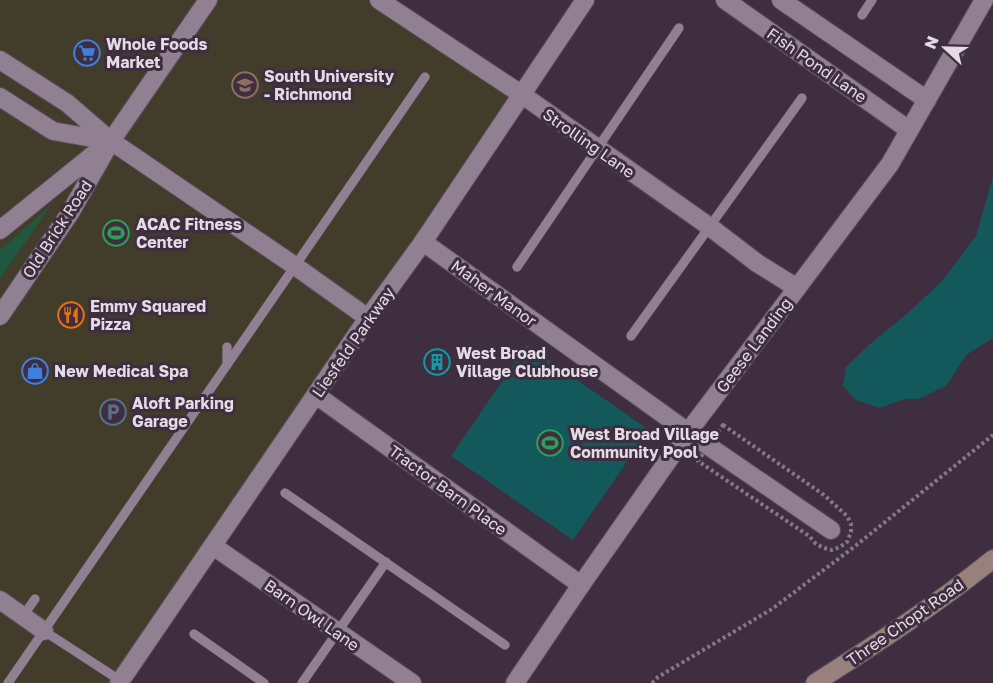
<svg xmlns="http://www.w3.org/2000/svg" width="993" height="683" viewBox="0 0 993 683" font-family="'Golos Text',sans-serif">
	<rect width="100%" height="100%" fill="#3e2e3f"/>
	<path fill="#423c2a" d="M0 0H379L521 94 119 683H0Z"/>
	<path fill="#21573e" d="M51 205 0 279V250Z"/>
	<g fill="#13595c">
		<path d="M993 177V338L966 355 947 385 919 399H904L880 408 856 400 843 386 846 367 870 344 909 312 942 281 976 236Z"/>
		<path d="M527 345 649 430 573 540 451 456Z"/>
	</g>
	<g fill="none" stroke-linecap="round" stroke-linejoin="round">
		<g stroke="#5b4d5b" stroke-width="10">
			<g id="service">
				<path d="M862 15 872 0"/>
				<path d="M517 267 679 28"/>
				<path d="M631 336 802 98"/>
				<path d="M227 347V365"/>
				<path d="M285 493 505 645"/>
				<path d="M23 616 35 599"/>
				<path d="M44 631 121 681"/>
				<path d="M194 634 264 683"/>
				<path d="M8 683 425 77"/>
				<path d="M302 683 386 562"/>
			</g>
		</g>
		<g stroke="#5b4d5b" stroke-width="20">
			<g id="minor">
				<path d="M379 0 521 94 710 227 757 263 797 288"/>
				<path d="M725 0 909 130"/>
				<path d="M781 0 927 100"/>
				<path d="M0 60 67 103 111 141 295 266 368 318"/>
				<path d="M0 97 53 131 109 141"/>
				<path d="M0 230 104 146"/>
				<path d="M423 242 688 432 831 530"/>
				<path d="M0 316 70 213 111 141 208 0"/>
				<path d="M316 395 581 585"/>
				<path d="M213 546 412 683"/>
				<path d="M0 600 44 631"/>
				<path d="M119 683 368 318 423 242 585 0"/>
				<path d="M515 683 581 585 688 432 797 288 890 164 984 0"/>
			</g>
		</g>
		<g stroke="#5b4d5b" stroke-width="20">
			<path id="secondary" d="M815 683C876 644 936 605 993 559"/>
		</g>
		<g stroke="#867987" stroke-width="4" stroke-dasharray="3 3" stroke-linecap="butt">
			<path d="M723 425 824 495 847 516 851 524V532L847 542 840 547 832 550 824 548 816 544 809 536 698 461Z"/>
			<path d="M652 683 658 677 772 609 854 547 993 435"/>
		</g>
		<use href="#service" stroke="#917f92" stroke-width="9"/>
		<use href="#minor" stroke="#917f92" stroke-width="18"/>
		<use href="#secondary" stroke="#98817c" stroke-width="18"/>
	</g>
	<defs>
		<g id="supermarket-ring" transform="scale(1.35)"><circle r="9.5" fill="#3e2e3f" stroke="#3f7fe0" stroke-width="1.5"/><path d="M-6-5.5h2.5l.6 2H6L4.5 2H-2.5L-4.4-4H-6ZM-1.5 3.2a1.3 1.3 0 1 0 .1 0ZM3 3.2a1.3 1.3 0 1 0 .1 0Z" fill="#3f7fe0"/></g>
		<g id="university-ring" transform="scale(1.35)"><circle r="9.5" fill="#3e2e3f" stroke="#8d6e63" stroke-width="1.5"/><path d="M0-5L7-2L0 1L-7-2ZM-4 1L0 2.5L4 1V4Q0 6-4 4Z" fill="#8d6e63"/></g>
		<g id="stadium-ring" transform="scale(1.35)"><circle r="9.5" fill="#3e2e3f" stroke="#2e9e5b" stroke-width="1.5"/><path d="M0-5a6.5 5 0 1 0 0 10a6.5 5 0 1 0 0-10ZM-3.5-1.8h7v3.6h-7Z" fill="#2e9e5b"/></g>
		<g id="restaurant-ring" transform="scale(1.35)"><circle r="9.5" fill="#3e2e3f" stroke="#e8710a" stroke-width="1.5"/><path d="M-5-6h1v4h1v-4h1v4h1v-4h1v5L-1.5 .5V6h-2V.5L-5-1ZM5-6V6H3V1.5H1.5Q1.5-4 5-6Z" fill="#e8710a"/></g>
		<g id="building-ring" transform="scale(1.35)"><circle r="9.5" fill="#3e2e3f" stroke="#0f9aa8" stroke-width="1.5"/><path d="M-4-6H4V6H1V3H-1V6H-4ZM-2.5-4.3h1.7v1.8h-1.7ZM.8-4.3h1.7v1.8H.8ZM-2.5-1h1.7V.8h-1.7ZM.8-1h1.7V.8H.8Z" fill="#0f9aa8"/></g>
		<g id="shop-ring" transform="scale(1.35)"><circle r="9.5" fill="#3e2e3f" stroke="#3f7fe0" stroke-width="1.5"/><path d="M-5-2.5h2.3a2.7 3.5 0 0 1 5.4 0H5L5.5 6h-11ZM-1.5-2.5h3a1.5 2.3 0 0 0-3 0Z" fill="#3f7fe0"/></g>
		<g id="parking-ring" transform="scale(1.35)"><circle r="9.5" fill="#3e2e3f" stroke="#5c6f8a" stroke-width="1.5"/><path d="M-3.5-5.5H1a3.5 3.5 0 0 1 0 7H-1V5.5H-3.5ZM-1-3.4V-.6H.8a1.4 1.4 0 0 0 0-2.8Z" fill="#5c6f8a"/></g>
	</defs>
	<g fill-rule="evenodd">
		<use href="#supermarket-ring" x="87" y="53"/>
		<use href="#university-ring" x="245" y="85"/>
		<use href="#stadium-ring" x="116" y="233"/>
		<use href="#restaurant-ring" x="71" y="315"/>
		<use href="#building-ring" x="437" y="362"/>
		<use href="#shop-ring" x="35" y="371"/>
		<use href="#parking-ring" x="113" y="412"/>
		<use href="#stadium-ring" x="550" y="443"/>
	</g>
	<g text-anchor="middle" stroke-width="6" stroke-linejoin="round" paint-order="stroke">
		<g font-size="16" font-weight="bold" fill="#e5dbe5" stroke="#3e2e3f" text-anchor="start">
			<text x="106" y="50">Whole Foods<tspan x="106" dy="18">Market</tspan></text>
			<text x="264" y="82">South University<tspan x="264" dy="18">- Richmond</tspan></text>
			<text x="136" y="230">ACAC Fitness<tspan x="136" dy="18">Center</tspan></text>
			<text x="90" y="312">Emmy Squared<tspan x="90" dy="18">Pizza</tspan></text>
			<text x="456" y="359">West Broad<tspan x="456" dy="18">Village Clubhouse</tspan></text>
			<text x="54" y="377">New Medical Spa</text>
			<text x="132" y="409">Aloft Parking<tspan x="132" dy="18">Garage</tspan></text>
			<text x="570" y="440">West Broad Village<tspan x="570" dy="18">Community Pool</tspan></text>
		</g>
		<g font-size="16" fill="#e5dbe5" stroke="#3e2e3f">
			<text transform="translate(817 65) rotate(35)" y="6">Fish Pond Lane</text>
			<text transform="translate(589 143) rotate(35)" y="6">Strolling Lane</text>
			<text transform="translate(57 229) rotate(-57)" y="6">Old Brick Road</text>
			<text transform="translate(494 293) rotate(36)" y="6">Maher Manor</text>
			<text transform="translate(353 342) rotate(-55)" y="6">Liesfeld Parkway</text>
			<text transform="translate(754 345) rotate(-53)" y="6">Geese Landing</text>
			<text transform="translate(448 490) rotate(36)" y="6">Tractor Barn Place</text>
			<text transform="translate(312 615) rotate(35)" y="6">Barn Owl Lane</text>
			<text transform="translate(905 622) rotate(-35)" y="6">Three Chopt Road</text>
		</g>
	</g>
	<g transform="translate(945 48) rotate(292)" stroke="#3e2e3f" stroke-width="4.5" paint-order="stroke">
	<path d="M0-4.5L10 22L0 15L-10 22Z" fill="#e5dbe5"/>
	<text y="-9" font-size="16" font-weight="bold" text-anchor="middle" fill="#e5dbe5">N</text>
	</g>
</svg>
